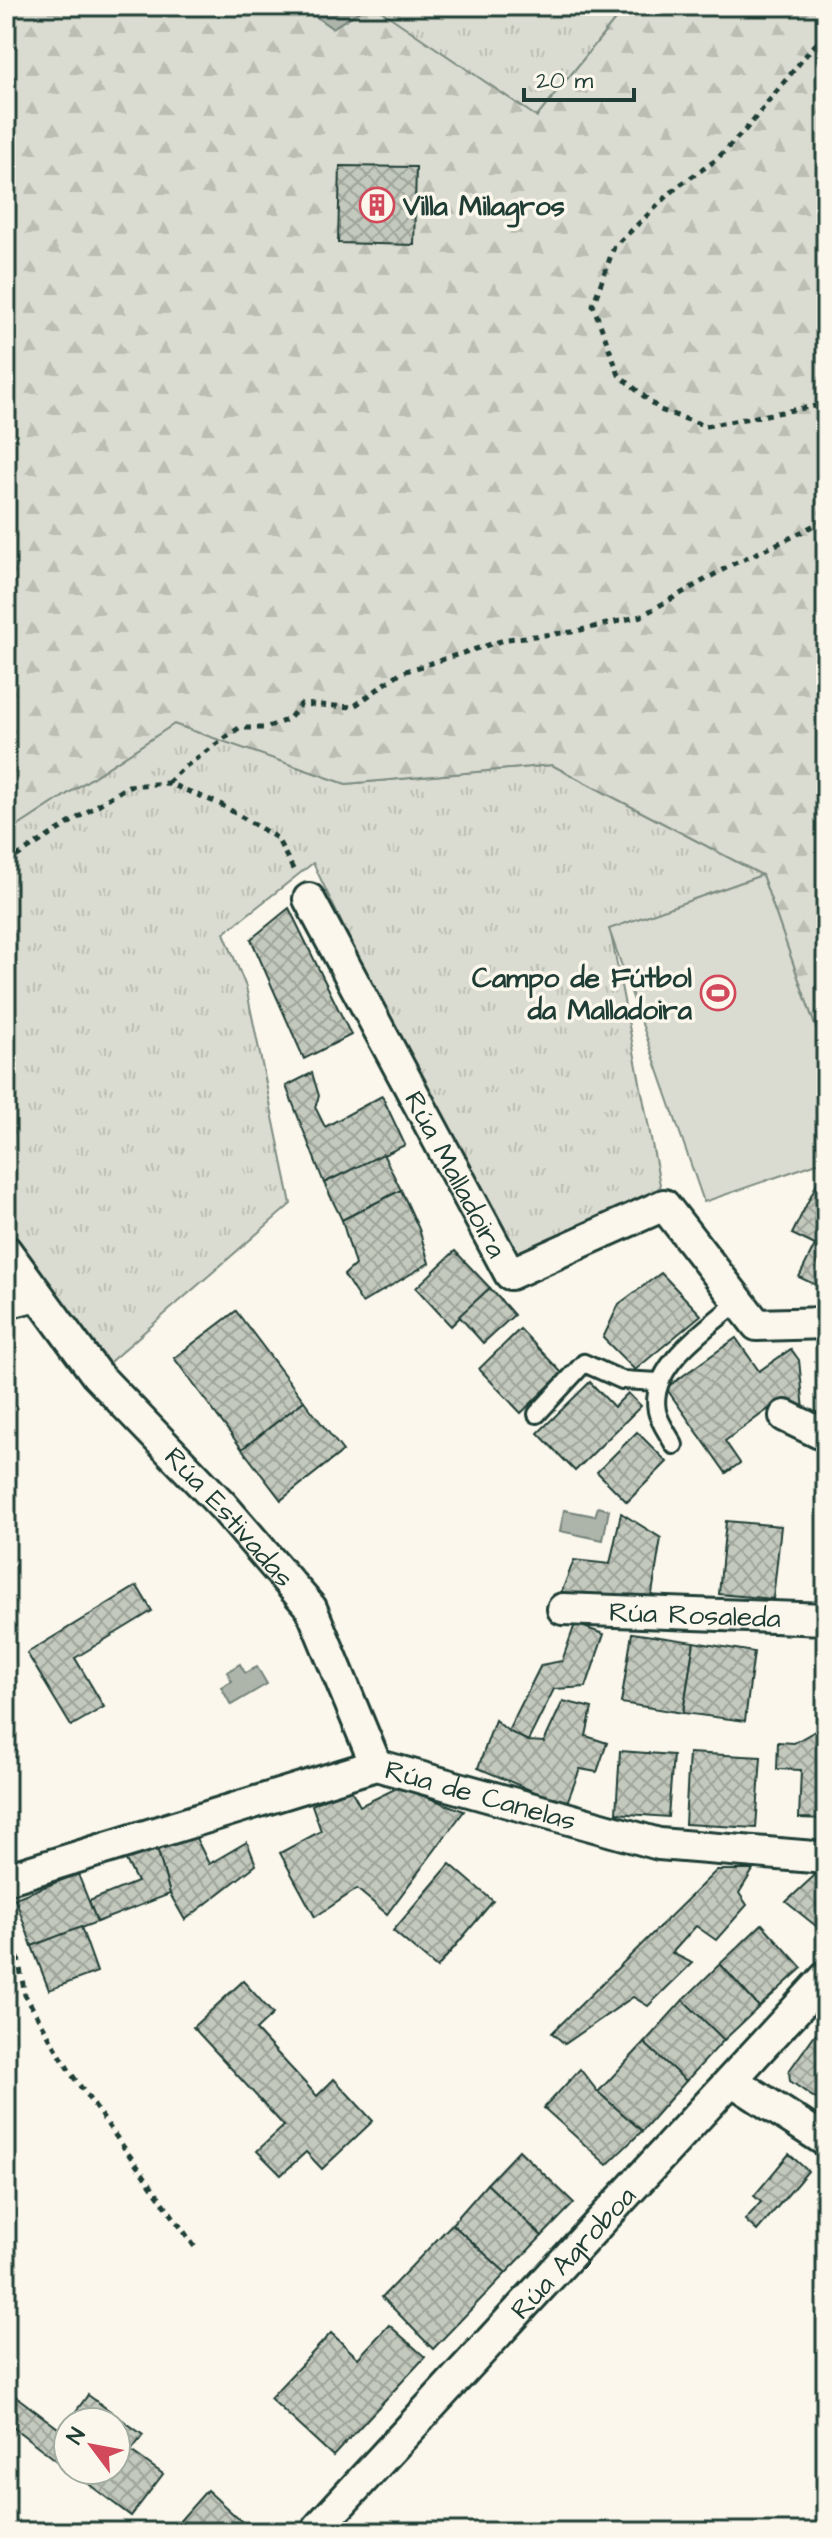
<svg xmlns="http://www.w3.org/2000/svg" width="832" height="2538" viewBox="0 0 832 2538" font-family="'Architects Daughter',sans-serif">
	<defs>
		<pattern id="grass-tufts" width="24" height="20" patternUnits="userSpaceOnUse" patternTransform="scale(2)"><rect width="24" height="20" fill="#dbdcd1"/><path d="M3 7l-1-3M5 7V3M7 7l1-3M15 17l-1-3M17 17v-4M19 17l1-3" fill="none" stroke="#bcbeb4"/></pattern>
		<pattern id="forest-firs" width="22" height="20" patternUnits="userSpaceOnUse" patternTransform="scale(2)"><rect width="22" height="20" fill="#dbdcd1"/><path d="M5 1l3.5 6h-7zM16 11l3.5 6h-7z" fill="#bcbeb4"/></pattern>
		<pattern id="building-cross-hatch" width="8" height="8" patternUnits="userSpaceOnUse" patternTransform="scale(2)"><rect width="8" height="8" fill="#c4c9be"/><path d="M0 0l8 8M0 8l8-8" fill="none" stroke="#9fa49b"/></pattern>
	</defs>
	<rect width="100%" height="100%" fill="#fbf7ec"/>
	<filter id="ink" filterUnits="userSpaceOnUse"><feTurbulence type="fractalNoise" baseFrequency=".0125" numOctaves="2"/><feDisplacementMap in="SourceGraphic" scale="16" xChannelSelector="R" yChannelSelector="G"/><feConvolveMatrix kernelMatrix="1 2 1 2 8 2 1 2 1" color-interpolation-filters="sRGB"/></filter>
	<g filter="url(#ink)">
		<g fill="url(#grass-tufts)" stroke="#7d8c82" stroke-width="2">
			<path d="M358 6H626L537 117 353 15Z"/>
			<path d="M174 724 346 784 552 765 762 875 610 929 664 1205 510 1274 313 863 224 933 246 987 291 1204 96 1374 6 1251V834Z"/>
		</g>
		<path fill="url(#forest-firs)" stroke="#7d8c82" stroke-width="2" d="M6 6H318L332 28 368 6H374L537 117 626 6H826V1057L762 875 552 765 346 784 174 724 6 834Z"/>
		<path fill="#dbdcd1" stroke="#7d8c82" stroke-width="2" d="M762 875 826 1057V1160L704 1202 609 929Z"/>
		<g fill="#adb4aa" stroke="#74847b" stroke-width="2">
			<path d="M300 6H368L332 28Z"/>
			<path d="M598 1507 609 1510 603 1540 560 1531 564 1510 595 1516Z"/>
			<path d="M240 1664 245 1673 257 1667 267 1684 231 1705 221 1687 232 1681 227 1672Z"/>
		</g>
		<g fill="url(#building-cross-hatch)" stroke="#1f3d34" stroke-width="2">
			<path d="M340 166 416 167 414 245 338 243Z"/>
			<path d="M289 908 351 1035 304 1059 251 939Z"/>
			<path d="M312 1073 319 1096 315 1107 325 1127 382 1096 405 1145 324 1183 286 1086Z"/>
			<path d="M383 1154 401 1190 342 1220 324 1183Z"/>
			<path d="M818 1181 826 1185V1290L799 1277 815 1245 792 1234Z"/>
			<path d="M401 1190 419 1229 429 1263 362 1303 344 1275 355 1265 342 1220Z"/>
			<path d="M455 1251 490 1288 451 1326 416 1288Z"/>
			<path d="M661 1273 701 1315 635 1370 603 1338 619 1304Z"/>
			<path d="M490 1288 514 1315 483 1343 459 1316Z"/>
			<path d="M236 1311 304 1401 242 1449 174 1358Z"/>
			<path d="M520 1329 562 1373 521 1413 479 1369Z"/>
			<path d="M736 1338 759 1371 791 1349 799 1360 804 1410 781 1400 725 1441 740 1463 726 1473 666 1388Z"/>
			<path d="M590 1382 614 1407 628 1393 641 1406 575 1471 538 1433Z"/>
			<path d="M304 1401 343 1451 281 1500 242 1449Z"/>
			<path d="M637 1432 667 1462 627 1502 597 1472Z"/>
			<path d="M621 1513 661 1538 651 1600 561 1593 574 1560 610 1564Z"/>
			<path d="M726 1521 781 1526 773 1599 719 1594Z"/>
			<path d="M137 1586 152 1611 75 1658 104 1707 71 1726 27 1653Z"/>
			<path d="M575 1624 604 1634 586 1687 554 1689 528 1741 508 1731 541 1665 562 1661Z"/>
			<path d="M632 1633 694 1642 683 1713 621 1703Z"/>
			<path d="M694 1642 754 1652 745 1721 683 1713Z"/>
			<path d="M563 1701 592 1708 586 1736 607 1743 597 1772 580 1769 566 1805 478 1768 495 1720 508 1731 528 1741 544 1742Z"/>
			<path d="M817 1730H826V1819L799 1818 801 1770 777 1769 778 1742 794 1743Z"/>
			<path d="M620 1751 673 1755 668 1817 616 1813Z"/>
			<path d="M689 1753 761 1757 756 1828 685 1824Z"/>
			<path d="M349 1786 360 1806 399 1787 464 1811 387 1914 357 1889 315 1917 280 1853 321 1831 312 1805Z"/>
			<path d="M195 1836 209 1864 247 1842 256 1865 185 1920 170 1894 157 1848Z"/>
			<path d="M157 1848 170 1894 97 1922 89 1901 137 1882 125 1858Z"/>
			<path d="M450 1864 493 1901 437 1968 393 1931Z"/>
			<path d="M717 1870H753L739 1893 747 1905 716 1940 696 1926 672 1953 692 1963 648 2006 633 1997 565 2044 552 2033Z"/>
			<path d="M78 1874 97 1922 32 1946 15 1898Z"/>
			<path d="M815 1875 826 1876V1934L786 1902Z"/>
			<path d="M762 1924 802 1968 759 2007 720 1964Z"/>
			<path d="M81 1927 97 1972 49 1990 32 1946Z"/>
			<path d="M720 1964 759 2007 724 2040 683 2000Z"/>
			<path d="M243 1981 273 2014 256 2030 317 2096 334 2079 373 2121 322 2169 306 2152 281 2175 257 2151 284 2126 193 2027Z"/>
			<path d="M683 2000 724 2040 686 2081 644 2043Z"/>
			<path d="M826 2019V2106L790 2081 789 2071Z"/>
			<path d="M644 2043 686 2081 642 2131 598 2092Z"/>
			<path d="M580 2069 598 2092 642 2131 607 2165 544 2108Z"/>
			<path d="M519 2150 574 2203 542 2236 487 2184Z"/>
			<path d="M789 2154 808 2171 757 2231 745 2220 761 2202 754 2196Z"/>
			<path d="M487 2184 542 2236 506 2273 452 2224Z"/>
			<path d="M452 2224 506 2273 433 2349 382 2297Z"/>
			<path d="M389 2325 425 2357 333 2456 270 2398 331 2333 358 2358Z"/>
			<path d="M6 2389 62 2431 68 2422V2469L6 2422Z"/>
			<path d="M88 2395 143 2435 131 2451 163 2474 131 2516 70 2470H116V2422H68Z"/>
			<path d="M207 2490 253 2532H170Z"/>
		</g>
		<g fill="none" stroke-linecap="round" stroke-linejoin="round">
			<g stroke="#1f3d34" stroke-width="22">
				<g id="lane">
					<path d="M537 1414 584 1363 622 1380 659 1382"/>
					<path d="M674 1445C669 1435 659 1422 657 1411 648 1366 709 1327 739 1301"/>
				</g>
			</g>
			<g stroke="#1f3d34" stroke-width="36">
				<g id="street">
					<path id="s1" d="M309 899 510 1274 664 1205 757 1325 826 1323"/>
					<path id="s2" d="M6 1251 96 1374 223 1506 311 1608 376 1765"/>
					<path d="M6 1303 37 1295"/>
					<path d="M785 1416 826 1436"/>
					<path id="s3" d="M563 1609 826 1619"/>
					<path id="s4" d="M6 1879 376 1765 659 1844 826 1858"/>
					<path d="M733 2081 826 2141"/>
					<path id="s5" d="M319 2527 826 1977"/>
				</g>
			</g>
			<g stroke="#1f3d34" stroke-width="5" stroke-dasharray="6 6" stroke-linecap="butt">
				<path d="M826 35 811 49 746 129 716 160 677 187 614 247 593 305 619 375 660 410 706 426 826 404"/>
				<path d="M168 783 183 768 239 728H265L289 719 301 704 353 707 400 673 507 639 572 632 641 616 733 564 788 539 826 519"/>
				<path d="M6 863 128 786 168 783 220 804 277 838 295 873"/>
				<path d="M9 1910 25 1995 70 2072 197 2250"/>
			</g>
			<use href="#lane" stroke="#fbf7ec" stroke-width="16"/>
			<use href="#street" stroke="#fbf7ec" stroke-width="30"/>
		</g>
	</g>
	<defs>
		<g id="building-ring" transform="scale(1.8)"><circle r="9.5" fill="#fbf7ec" stroke="#d1495b" stroke-width="1.5"/><path d="M-4-6H4V6H1V3H-1V6H-4ZM-2.5-4.3h1.7v1.8h-1.7ZM.8-4.3h1.7v1.8H.8ZM-2.5-1h1.7V.8h-1.7ZM.8-1h1.7V.8H.8Z" fill="#d1495b"/></g>
		<g id="stadium-ring" transform="scale(1.8)"><circle r="9.5" fill="#fbf7ec" stroke="#d1495b" stroke-width="1.5"/><path d="M0-5a6.5 5 0 1 0 0 10a6.5 5 0 1 0 0-10ZM-3.5-1.8h7v3.6h-7Z" fill="#d1495b"/></g>
	</defs>
	<g fill-rule="evenodd">
		<use href="#building-ring" x="377" y="205"/>
		<use href="#stadium-ring" x="718" y="993"/>
	</g>
	<g text-anchor="middle" stroke-width="7" stroke-linejoin="round" paint-order="stroke">
		<g font-size="28" font-weight="bold" fill="#1f3d34" stroke="#fbf7ec" text-anchor="start">
			<text x="403" y="215">Villa Milagros</text>
			<text x="692" y="987" text-anchor="end">Campo de Fútbol<tspan x="692" dy="32">da Malladoira</tspan></text>
		</g>
		<g font-size="28" fill="#1f3d34" stroke="#fbf7ec">
			<text dy="10" stroke="none"><textPath href="#s1" startOffset="312">Rúa Malladoira</textPath></text>
			<text dy="10" stroke="none"><textPath href="#s2" startOffset="348">Rúa Estivadas</textPath></text>
			<text dy="10" stroke="none"><textPath href="#s3" startOffset="132">Rúa Rosaleda</textPath></text>
			<text dy="10" stroke="none"><textPath href="#s4" startOffset="496">Rúa de Canelas</textPath></text>
			<text dy="10" stroke="none"><textPath href="#s5" startOffset="374">Rúa Agroboa</textPath></text>
		</g>
	</g>
	<rect width="832" height="2538" fill="none" stroke="#fbf7ec" stroke-width="32"/>
	<rect x="16" y="16" width="800" height="2506" fill="none" stroke="#1f3d34" stroke-width="3" filter="url(#ink)"/>
	<g transform="translate(92 2446) rotate(302)"><circle r="38" fill="#fbf7ec" stroke="#a3ada2" stroke-width="2"/>
	<path d="M0-6L14 30L0 20L-14 30Z" fill="#d1495b"/>
	<text y="-12" font-size="22" font-weight="bold" text-anchor="middle" fill="#1f3d34">N</text>
	</g>
	<path d="M524 88v12h110v-12" fill="none" stroke="#1f3d34" stroke-width="4"/>
	<text x="536" y="88" font-size="24" fill="#1f3d34" stroke="#fbf7ec" stroke-width="6" paint-order="stroke">20 m</text>
</svg>
